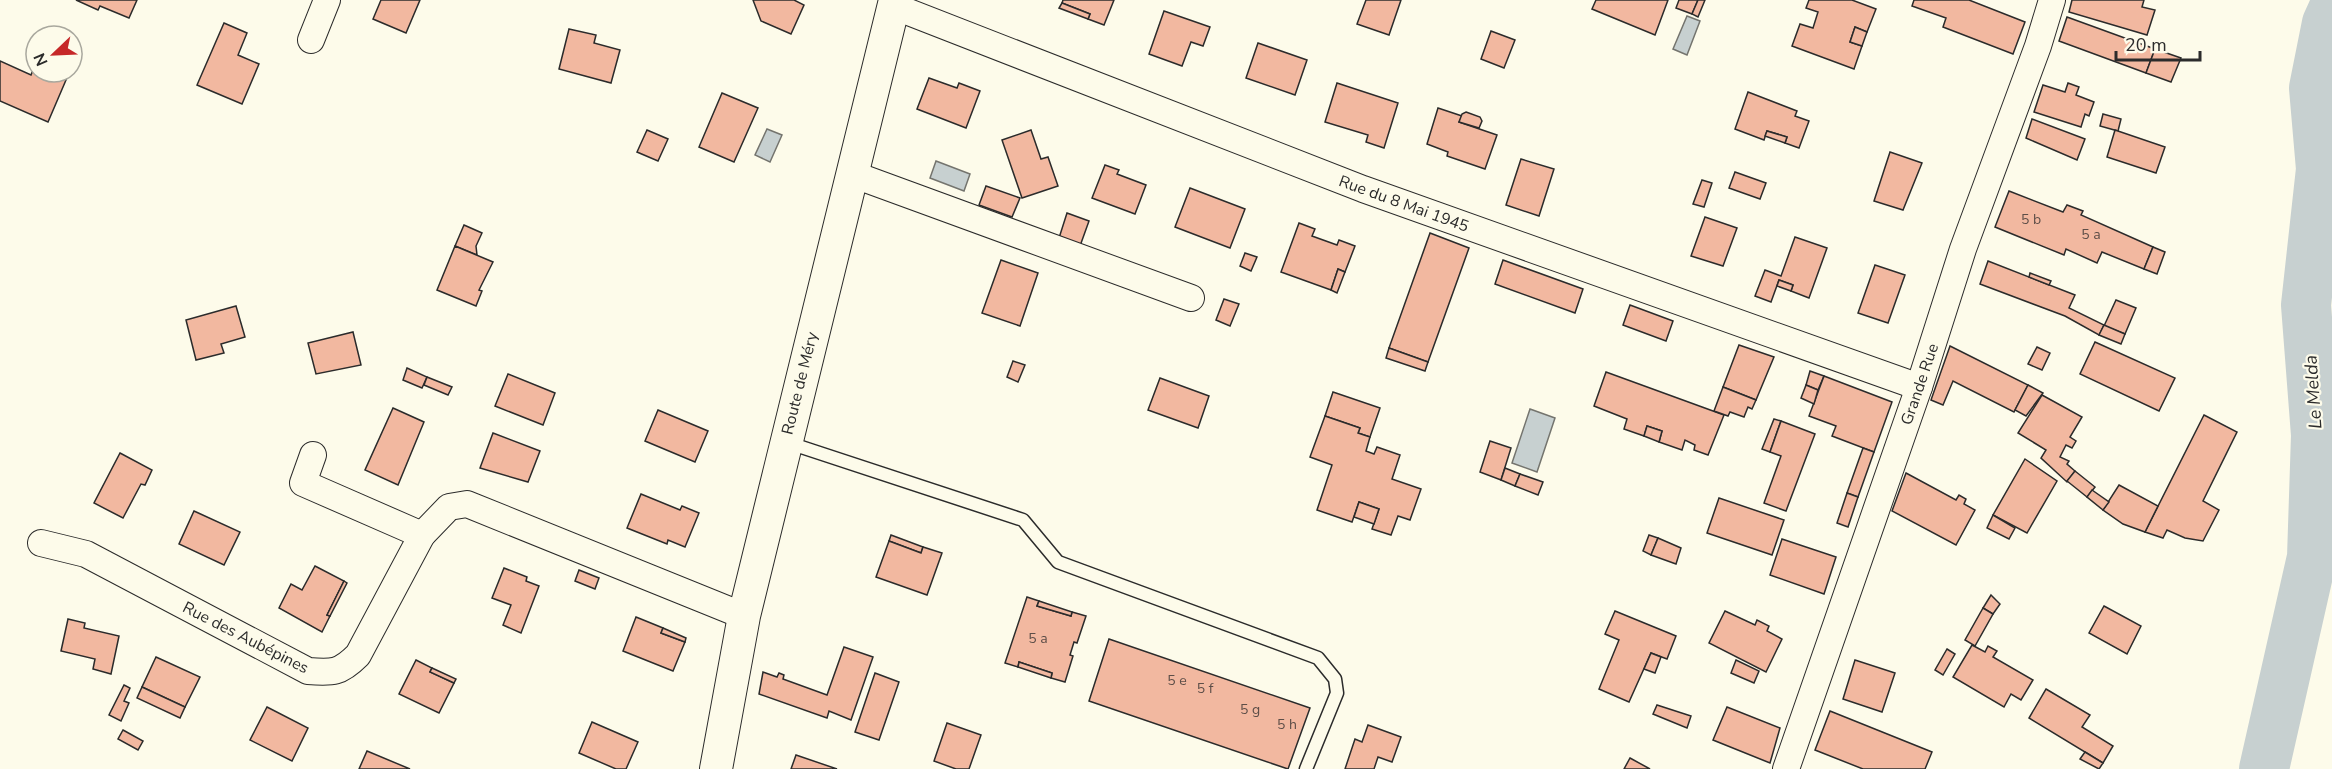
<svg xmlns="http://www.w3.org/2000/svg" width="2332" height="769" viewBox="0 0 2332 769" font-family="'Nunito Sans',sans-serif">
	<rect width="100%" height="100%" fill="#fdfbea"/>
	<g fill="#c7d0d0" stroke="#74746e" stroke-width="1.5">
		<path d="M1687 16 1700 21 1687 55 1673 49Z"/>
		<path d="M767 129 782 135 770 162 755 155Z"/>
		<path d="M936 161 970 174 964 191 930 178Z"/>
		<path d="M1530 409 1555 418 1537 472 1512 463Z"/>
	</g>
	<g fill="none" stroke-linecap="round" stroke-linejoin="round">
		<path stroke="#c7d0d0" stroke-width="50" d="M2264 769 2312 557 2316 435 2306 305 2321 169 2314 88 2327 23 2332 12"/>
	</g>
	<g fill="#f2b8a0" stroke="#2b2b2b" stroke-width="1.5">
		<path d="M76 0H137L129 18 100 6 98 10Z"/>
		<path d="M381 0H420L406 33 373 19Z"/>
		<path d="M753 0H794L804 5 791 34 761 21Z"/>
		<path d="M1063 0H1114L1104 25 1088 19 1090 14 1062 3Z"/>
		<path d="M1366 0H1401L1389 35 1357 24Z"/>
		<path d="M1596 0H1668L1655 35 1592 9Z"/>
		<path d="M1679 0H1698L1692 14 1676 8Z"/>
		<path d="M1698 0H1705L1698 17 1692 14Z"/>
		<path d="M1809 0H1852L1876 9 1867 32 1855 27 1850 42 1862 46 1854 69 1792 46 1800 24 1813 28 1818 12 1806 8Z"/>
		<path d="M1914 0H1969L2025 22 2013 54 1943 27 1946 18 1912 6Z"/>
		<path d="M2072 0H2144L2142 7 2155 10 2147 35 2069 12Z"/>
		<path d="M1062 3 1090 14 1088 19 1059 8Z"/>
		<path d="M1164 11 1210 27 1203 46 1191 42 1182 66 1149 54Z"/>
		<path d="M2067 17 2155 49 2146 73 2059 41Z"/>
		<path d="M224 23 247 33 238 55 259 64 242 104 197 85Z"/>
		<path d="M1855 27 1867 32 1862 46 1850 42Z"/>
		<path d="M569 29 596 35 594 43 620 50 611 83 559 69Z"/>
		<path d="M1491 31 1515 40 1504 68 1481 59Z"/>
		<path d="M1258 43 1307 60 1295 95 1246 78Z"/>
		<path d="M2155 49 2181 58 2171 82 2146 73Z"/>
		<path d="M0 61 31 75 33 70 43 74 44 72 69 73 48 122 0 101Z"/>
		<path d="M929 78 957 88 959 83 980 91 966 128 917 109Z"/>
		<path d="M1337 83 1398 103 1384 148 1366 142 1368 135 1325 122Z"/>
		<path d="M2068 83 2079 87 2076 95 2094 102 2089 116 2085 114 2081 127 2034 112 2043 85 2065 92Z"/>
		<path d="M1748 92 1797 111 1795 116 1809 121 1799 148 1785 143 1787 137 1767 131 1764 140 1735 129Z"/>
		<path d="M722 93 758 108 734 162 699 147Z"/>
		<path d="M1438 108 1462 116 1459 122 1497 135 1485 169 1447 156 1448 152 1427 144Z"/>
		<path d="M1466 112 1480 117 1482 121 1479 128 1459 122 1462 114Z"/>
		<path d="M2103 114 2121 119 2118 131 2100 126Z"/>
		<path d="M2032 119 2085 139 2077 160 2026 138Z"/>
		<path d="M647 130 668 139 658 161 637 152Z"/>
		<path d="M1031 130 1041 159 1048 157 1058 186 1022 198 1002 140Z"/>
		<path d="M2115 130 2165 147 2156 173 2107 157Z"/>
		<path d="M1767 131 1787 137 1785 143 1765 136Z"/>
		<path d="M1890 152 1922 163 1903 210 1874 201Z"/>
		<path d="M1521 159 1554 169 1539 216 1506 205Z"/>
		<path d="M1105 165 1119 170 1117 174 1146 185 1135 214 1092 198Z"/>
		<path d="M1735 172 1766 183 1760 199 1729 188Z"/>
		<path d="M1702 180 1712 183 1704 207 1693 204Z"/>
		<path d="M986 186 1020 198 1012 217 979 205Z"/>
		<path d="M1190 188 1245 209 1230 248 1175 227Z"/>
		<path d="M2009 191 2063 212 2067 205 2083 211 2081 215 2153 247 2144 269 2102 252 2097 263 2066 249 2064 255 1995 227Z"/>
		<path d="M1067 213 1089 221 1080 246 1059 238Z"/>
		<path d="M1705 217 1737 228 1723 266 1691 256Z"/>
		<path d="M1299 223 1315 229 1312 236 1337 245 1339 240 1355 246 1345 272 1338 269 1331 290 1281 272Z"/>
		<path d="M464 225 482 233 476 246 477 255 455 246Z"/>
		<path d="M1430 233 1469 248 1428 362 1389 348Z"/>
		<path d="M1795 237 1827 248 1809 298 1791 291 1793 285 1779 280 1771 302 1755 296 1765 270 1781 276Z"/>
		<path d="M455 246 493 262 479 290 482 291 476 306 437 290Z"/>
		<path d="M2153 247 2165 252 2157 274 2144 269Z"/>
		<path d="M1245 253 1257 257 1251 271 1240 266Z"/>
		<path d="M1001 260 1038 273 1020 326 982 313Z"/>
		<path d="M1503 260 1583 289 1575 313 1495 284Z"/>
		<path d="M1988 261 2075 295 2069 308 2104 325 2099 335 2065 316 1980 284Z"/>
		<path d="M1875 265 1905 275 1888 323 1858 313Z"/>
		<path d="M1338 269 1345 272 1337 293 1331 290Z"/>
		<path d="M2030 273 2051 281 2049 285 2029 277Z"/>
		<path d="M1779 280 1793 285 1791 291 1777 286Z"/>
		<path d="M1224 299 1239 304 1230 326 1216 320Z"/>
		<path d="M2116 300 2136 308 2125 334 2104 326Z"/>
		<path d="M1630 305 1673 321 1666 341 1623 325Z"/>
		<path d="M236 306 245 337 221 344 224 353 196 360 186 320Z"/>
		<path d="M2104 325 2125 334 2121 344 2099 335Z"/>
		<path d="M353 332 361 365 316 374 308 343Z"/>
		<path d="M2095 342 2175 378 2159 411 2080 374Z"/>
		<path d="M1739 345 1774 357 1756 400 1723 387Z"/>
		<path d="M1950 346 2028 385 2014 412 1953 381 1943 405 1931 400Z"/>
		<path d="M2037 347 2050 353 2042 370 2028 364Z"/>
		<path d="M1389 348 1428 362 1425 371 1386 358Z"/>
		<path d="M1013 361 1025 365 1018 382 1007 377Z"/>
		<path d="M407 368 427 377 422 388 403 380Z"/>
		<path d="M1810 371 1824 376 1818 390 1806 385Z"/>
		<path d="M1606 372 1724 415 1708 455 1694 450 1695 445 1685 440 1682 450 1659 442 1662 431 1647 426 1644 436 1624 429 1627 419 1594 406Z"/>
		<path d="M508 374 555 393 543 425 495 406Z"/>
		<path d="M1824 376 1892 402 1874 452 1832 436 1836 426 1809 416Z"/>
		<path d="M427 377 452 387 448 395 424 385Z"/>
		<path d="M1160 378 1209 396 1198 428 1148 410Z"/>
		<path d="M1806 385 1818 390 1814 404 1801 398Z"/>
		<path d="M2028 385 2043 393 2026 416 2015 410Z"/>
		<path d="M1723 387 1756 400 1752 409 1748 407 1744 417 1730 412 1728 416 1714 411Z"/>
		<path d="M1333 392 1380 408 1370 437 1358 433 1360 428 1325 416Z"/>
		<path d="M2042 395 2082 417 2070 437 2076 441 2072 448 2066 445 2060 457 2069 461 2067 464 2075 471 2067 482 2041 458 2046 450 2018 433Z"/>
		<path d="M393 408 424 422 398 485 365 470Z"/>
		<path d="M658 410 708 431 695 462 645 441Z"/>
		<path d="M2204 415 2237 432 2203 501 2219 510 2203 541 2185 538 2167 530 2163 538 2145 532Z"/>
		<path d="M1325 416 1360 428 1358 433 1370 437 1366 451 1374 454 1377 447 1400 455 1392 479 1421 489 1410 520 1398 516 1391 535 1372 529 1379 509 1359 502 1352 522 1317 510 1332 465 1310 457Z"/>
		<path d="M1774 419 1781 421 1770 452 1762 449Z"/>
		<path d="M1781 421 1815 434 1786 511 1764 503 1781 456 1770 452Z"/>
		<path d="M1647 426 1662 431 1659 442 1644 436Z"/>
		<path d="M493 433 540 451 528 482 480 468Z"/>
		<path d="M1490 441 1511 448 1501 480 1480 472Z"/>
		<path d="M1863 448 1874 452 1858 497 1847 493Z"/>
		<path d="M120 453 152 470 145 485 141 484 123 518 94 503Z"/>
		<path d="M2025 459 2057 481 2027 533 1993 515Z"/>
		<path d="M1505 468 1520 474 1515 486 1501 480Z"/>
		<path d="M2075 471 2095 487 2087 497 2067 481Z"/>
		<path d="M1906 473 1956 500 1959 495 1966 499 1964 504 1975 510 1956 545 1892 511Z"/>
		<path d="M1520 474 1543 482 1538 495 1515 486Z"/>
		<path d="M2119 485 2158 506 2145 532 2123 524 2103 510Z"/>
		<path d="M2092 490 2109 502 2103 510 2087 497Z"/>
		<path d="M1847 493 1858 497 1848 527 1837 523Z"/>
		<path d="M641 494 680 510 682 506 699 513 685 547 668 540 667 544 627 528Z"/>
		<path d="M1719 498 1784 520 1772 555 1707 533Z"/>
		<path d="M1359 502 1379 509 1374 524 1354 517Z"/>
		<path d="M194 511 240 532 224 565 179 544Z"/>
		<path d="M1993 515 2015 528 2009 539 1987 528Z"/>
		<path d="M891 535 923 547 921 553 889 541Z"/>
		<path d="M1649 535 1658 538 1651 555 1643 551Z"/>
		<path d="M1658 538 1681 548 1676 564 1651 555Z"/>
		<path d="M1782 539 1836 557 1824 594 1770 575Z"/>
		<path d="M889 541 921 553 923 547 942 553 927 595 876 577Z"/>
		<path d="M315 566 344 581 327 615 330 616 322 632 279 608 291 584 302 590Z"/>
		<path d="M504 568 527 577 526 581 539 586 521 633 503 625 511 605 492 598Z"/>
		<path d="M579 570 599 578 595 589 575 581Z"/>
		<path d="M344 581 347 583 330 616 327 615Z"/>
		<path d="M1991 595 2000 604 1993 614 1983 608Z"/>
		<path d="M1027 597 1039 601 1037 606 1071 616 1072 612 1086 616 1077 643 1074 642 1070 655 1073 656 1065 682 1051 678 1052 673 1019 662 1018 667 1005 663Z"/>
		<path d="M1039 601 1072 612 1071 616 1037 606Z"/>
		<path d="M2104 606 2141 626 2127 654 2089 633Z"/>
		<path d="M1983 608 1993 614 1975 646 1965 640Z"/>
		<path d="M1615 611 1676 636 1667 659 1651 653 1629 702 1599 689 1619 640 1605 634Z"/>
		<path d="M1725 611 1755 625 1757 620 1769 626 1767 631 1782 639 1766 672 1709 643Z"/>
		<path d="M636 617 663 628 661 633 685 642 673 671 623 651Z"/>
		<path d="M68 619 85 623 84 628 119 636 111 674 93 669 95 659 61 651Z"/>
		<path d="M663 628 686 638 685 642 661 633Z"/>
		<path d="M1109 639 1310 708 1288 769 1089 701Z"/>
		<path d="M1972 645 1985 652 1988 646 1997 651 1993 657 2033 680 2021 700 2011 694 2004 707 1953 677Z"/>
		<path d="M844 647 873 657 851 720 829 711 827 718 759 694 763 672 777 677 779 673 784 675 783 679 827 695Z"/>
		<path d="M1947 649 1955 654 1943 675 1935 670Z"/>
		<path d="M1651 653 1661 657 1655 673 1644 669Z"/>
		<path d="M156 657 200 677 185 707 142 687Z"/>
		<path d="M416 660 432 668 430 672 454 683 439 713 399 694Z"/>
		<path d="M1736 660 1759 671 1754 683 1731 673Z"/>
		<path d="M1855 660 1895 673 1882 712 1843 699Z"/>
		<path d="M1019 662 1052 673 1051 678 1018 667Z"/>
		<path d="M432 668 456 679 454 683 430 672Z"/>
		<path d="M875 673 899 682 879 740 855 732Z"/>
		<path d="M124 685 130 688 124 701 129 703 121 721 109 715Z"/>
		<path d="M142 687 185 707 180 718 137 698Z"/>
		<path d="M2046 689 2090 715 2082 727 2113 746 2103 763 2029 718Z"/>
		<path d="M1657 705 1691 716 1687 728 1653 714Z"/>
		<path d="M267 707 308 728 292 761 250 740Z"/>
		<path d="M1727 707 1780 728 1770 763 1713 740Z"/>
		<path d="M1830 711 1932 752 1925 769H1863L1815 750Z"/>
		<path d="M592 722 638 742 626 769H616L579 753Z"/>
		<path d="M947 723 981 735 969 769H956L934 761Z"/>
		<path d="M1368 725 1401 737 1392 762 1378 757 1374 769H1345L1355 739 1362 742Z"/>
		<path d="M123 730 143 741 138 750 118 739Z"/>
		<path d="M367 751 410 769H359Z"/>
		<path d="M2085 752 2103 763 2099 769 2080 759Z"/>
		<path d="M796 755 837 769H791Z"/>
		<path d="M1630 758 1650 769H1624Z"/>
	</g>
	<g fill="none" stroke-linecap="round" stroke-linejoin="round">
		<g stroke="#2b2b2b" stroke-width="15">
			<path id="service" d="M786 442 1023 520 1058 562 1318 658 1335 679 1337 693 1306 769"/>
		</g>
		<g stroke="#2b2b2b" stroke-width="28">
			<g id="minor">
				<path d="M893 6 1363 189 1919 387"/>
				<path d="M311 40 327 0"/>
				<path d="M852 174 1191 298"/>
				<path d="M313 455 303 483 422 535"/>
				<path d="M41 543 86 554 308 671C333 673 340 673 358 655L422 535 449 507 467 504 744 616"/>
				<path d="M1786 769 1919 387 1963 249 2038 46 2052 0"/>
			</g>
		</g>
		<g stroke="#2b2b2b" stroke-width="34">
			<path id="tertiary" d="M716 769 744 616 895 0"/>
		</g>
		<use href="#service" stroke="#fdfbea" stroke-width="12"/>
		<use href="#minor" stroke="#fdfbea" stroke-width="26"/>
		<use href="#tertiary" stroke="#fdfbea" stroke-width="32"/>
	</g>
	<g text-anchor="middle" stroke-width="4.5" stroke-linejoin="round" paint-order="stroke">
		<g font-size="14" fill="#5d4e48">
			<text x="2031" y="224">5 b</text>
			<text x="2091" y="239">5 a</text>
			<text x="1038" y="643">5 a</text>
			<text x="1177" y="685">5 e</text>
			<text x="1205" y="693">5 f</text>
			<text x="1250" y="714">5 g</text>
			<text x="1287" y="729">5 h</text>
		</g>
		<g font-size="16" fill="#2b2b2b" stroke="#fdfbea">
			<text transform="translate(1404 203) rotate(20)" y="6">Rue du 8 Mai 1945</text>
			<text transform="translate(799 383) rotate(-76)" y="6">Route de Méry</text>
			<text transform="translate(1919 384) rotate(-71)" y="6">Grande Rue</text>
			<text transform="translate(246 637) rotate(27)" y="6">Rue des Aubépines</text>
		</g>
		<g font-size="18" font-style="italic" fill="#2b2b2b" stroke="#fdfbea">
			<text transform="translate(2313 392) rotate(-94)" y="6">Le Melda</text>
		</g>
	</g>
	<g transform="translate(54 54) rotate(247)"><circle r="28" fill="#fdfbea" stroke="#a9a89e" stroke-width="1.5"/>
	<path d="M0-4.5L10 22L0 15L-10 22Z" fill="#c62828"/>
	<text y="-9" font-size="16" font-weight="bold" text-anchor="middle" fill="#2b2b2b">N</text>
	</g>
	<path d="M2116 51v9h84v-9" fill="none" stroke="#2b2b2b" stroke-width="3"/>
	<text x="2125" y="51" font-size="18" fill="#2b2b2b" stroke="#fdfbea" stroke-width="4.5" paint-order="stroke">20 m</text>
</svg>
